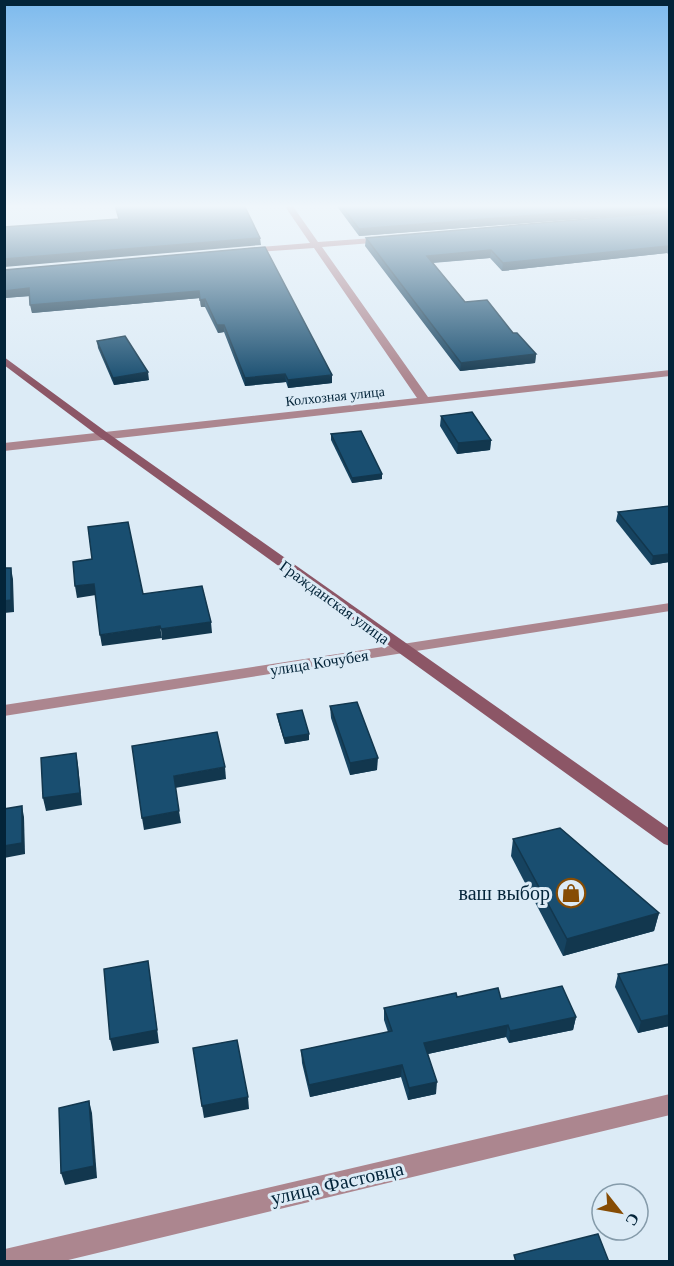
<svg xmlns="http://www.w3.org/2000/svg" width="674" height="1266" viewBox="0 0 674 1266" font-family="'Times New Roman',serif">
	<rect width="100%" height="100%" fill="#dcebf6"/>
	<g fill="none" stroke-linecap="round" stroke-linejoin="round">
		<g fill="#ac868f" fill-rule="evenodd">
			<path d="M284 205H292L318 242 387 237 388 239 384 242 322 247 428 397 670 370V376L4 451V443L417 398 314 248 244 253 243 251 247 248 310 243Z"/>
			<path d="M670 603V611L4 716V705Z"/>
			<path d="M670 1094V1115L60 1262H4L5 1249Z"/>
		</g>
		<path fill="#8c5666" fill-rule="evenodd" d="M4 357 109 434 670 829V846L664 844 101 438 4 365Z"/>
	</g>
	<g fill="#164360">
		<path d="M336 205H374L375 206 390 207 669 205V212L359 236Z"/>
		<path d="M669 212V255L667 253 502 271 490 258 433 263 465 302 513 333 536 354 535 363 460 371 365 246 366 238Z"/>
		<path d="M265 247 332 383 288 388 286 382 245 386 224 332 218 333 205 307H201L200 298 32 313 30 296 4 298V270Z"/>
		<path d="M97 341 149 380 114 385 98 348Z"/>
		<path d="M441 416 491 440 490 450 457 454 440 426Z"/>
		<path d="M331 434 382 474V479L352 483 331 440Z"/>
		<path d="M669 506V562L651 565 616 521 618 512Z"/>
		<path d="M330 706 377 770 350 775 331 718Z"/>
		<path d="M277 714 309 740 285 744 278 720Z"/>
		<path d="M513 839 659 913 654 931 563 956 511 856Z"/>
		<path d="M669 964V1026L638 1033 615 987 618 974Z"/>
		<path d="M457 997 501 999 576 1017 573 1030 509 1043 506 1037 428 1054 436 1094 408 1100 401 1077 310 1097 302 1063 301 1050 388 1032 384 1020V1008Z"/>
	</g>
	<g fill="#12374e">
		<path d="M662 205H669V212L359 236V229Z"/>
		<path d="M260 238 261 245 4 267V259Z"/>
		<path d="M668 246 667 253 502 271 503 263Z"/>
		<path d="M491 250 490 258 427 263V256Z"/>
		<path d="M29 288 30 296 4 298V291Z"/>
		<path d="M199 291 200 298 32 313 30 305Z"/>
		<path d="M205 299V307H201L200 300Z"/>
		<path d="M217 325H224V332L218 333Z"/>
		<path d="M536 354 535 363 460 371 461 363Z"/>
		<path d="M148 372 149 380 114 385 113 378Z"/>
		<path d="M285 374 286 382 245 386V378Z"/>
		<path d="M332 375V383L288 388V380Z"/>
		<path d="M491 440 490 450 457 454 458 443Z"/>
		<path d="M382 474V479L352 483V478Z"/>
		<path d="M669 554V562L651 565 653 556Z"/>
		<path d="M11 568 13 579 14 612 4 613V601Z"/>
		<path d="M94 584 96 595 77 598 75 586Z"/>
		<path d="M211 622 212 633 162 640 161 629Z"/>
		<path d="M160 626 162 638 102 646 100 635Z"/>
		<path d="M309 734V740L285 744 284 738Z"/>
		<path d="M76 753 78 765 82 805 46 811 43 798Z"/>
		<path d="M378 758 377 770 350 775V763Z"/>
		<path d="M225 767 226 779 175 788 174 776Z"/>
		<path d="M22 806 24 817 25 854 4 858V846Z"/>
		<path d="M179 811 181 823 144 830 142 818Z"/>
		<path d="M659 913 654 931 563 956 567 939Z"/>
		<path d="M148 961 159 1043 113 1051 110 1039Z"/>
		<path d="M669 1015V1026L638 1033 641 1021Z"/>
		<path d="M576 1017 573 1030 509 1043 510 1031Z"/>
		<path d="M508 1025 506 1037 423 1055 424 1043Z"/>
		<path d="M402 1065 401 1077 310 1097 309 1085Z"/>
		<path d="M437 1082 436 1094 408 1100 409 1088Z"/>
		<path d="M248 1097 249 1109 204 1118 202 1106Z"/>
		<path d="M89 1101 92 1113 97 1178 65 1185 61 1173Z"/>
	</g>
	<g fill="#194e70" stroke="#12374e" stroke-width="1.5">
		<path d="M115 205H244L260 238 4 259V227L119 219Z"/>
		<path d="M341 205H374L375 206 388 205 390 207 421 205H662L359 229Z"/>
		<path d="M669 212V247L668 246 503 263 491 250 427 256 465 302 487 300 513 333H517L536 354 461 363 366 238Z"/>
		<path d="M265 247 332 375 288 380 285 374 245 378 224 325H217L205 299 200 300 199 291 30 305 29 288 4 291V270Z"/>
		<path d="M125 336 148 372 113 378 97 341Z"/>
		<path d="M472 412 491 440 458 443 441 416Z"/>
		<path d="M361 431 382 474 352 478 331 434Z"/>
		<path d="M669 506V554L653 556 618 512Z"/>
		<path d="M128 522 143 594 202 586 211 622 161 629 160 626 100 635 94 584 75 586 73 562 92 559 88 527Z"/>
		<path d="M4 568H11V600L4 601Z"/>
		<path d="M357 702 378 758 350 763 330 706Z"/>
		<path d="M302 710 309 734 284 738 277 714Z"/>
		<path d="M217 732 225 767 174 776 179 811 142 818 132 746Z"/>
		<path d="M76 753 80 793 43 798 41 758Z"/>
		<path d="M22 806V843L4 846V809Z"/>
		<path d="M560 828 659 913 567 939 513 839Z"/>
		<path d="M148 961 157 1030 110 1039 104 969Z"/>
		<path d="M669 964V1015L641 1021 618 974Z"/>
		<path d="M562 986 576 1017 510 1031 508 1025 424 1043 437 1082 409 1088 402 1065 309 1085 301 1050 392 1031 384 1008 456 993 457 997 498 988 501 999Z"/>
		<path d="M237 1040 248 1097 202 1106 193 1048Z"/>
		<path d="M89 1101 94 1166 61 1173 59 1108Z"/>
		<path d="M598 1234 609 1262H516L514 1255Z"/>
	</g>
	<linearGradient id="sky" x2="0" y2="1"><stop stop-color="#7dbaed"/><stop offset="0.54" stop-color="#eff6fb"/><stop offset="1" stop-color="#eff6fb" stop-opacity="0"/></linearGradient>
	<rect width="674" height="382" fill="url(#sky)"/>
	<defs>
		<g id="shop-ring" transform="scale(1.5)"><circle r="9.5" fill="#dcebf6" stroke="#864c04" stroke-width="1.5"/><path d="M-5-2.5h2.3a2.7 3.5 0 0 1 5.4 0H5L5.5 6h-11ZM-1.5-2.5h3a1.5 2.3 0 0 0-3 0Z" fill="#864c04"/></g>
	</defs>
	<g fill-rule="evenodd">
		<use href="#shop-ring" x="571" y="893"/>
	</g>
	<g text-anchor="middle" stroke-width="6" stroke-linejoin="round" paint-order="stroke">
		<g font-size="14" fill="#032439" stroke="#dcebf6">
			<text transform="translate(335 396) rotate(-6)" y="5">Колхозная улица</text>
		</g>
		<g font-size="16" fill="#032439" stroke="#dcebf6">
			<text transform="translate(335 602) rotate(36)" y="6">Гражданская улица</text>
			<text transform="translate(319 662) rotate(-9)" y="6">улица Кочубея</text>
		</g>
		<g font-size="20" fill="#032439" stroke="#dcebf6" text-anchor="end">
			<text x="550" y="900">ваш выбор</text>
		</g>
		<g font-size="20" fill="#032439" stroke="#dcebf6">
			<text transform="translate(337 1183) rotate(-13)" y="7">улица Фастовца</text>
		</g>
	</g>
	<rect width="674" height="1266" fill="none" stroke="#032439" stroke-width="12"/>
	<g transform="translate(620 1212) rotate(121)"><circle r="28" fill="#dcebf6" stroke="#859baa" stroke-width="1.5"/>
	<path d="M0-4.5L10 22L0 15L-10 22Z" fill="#864c04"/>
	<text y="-9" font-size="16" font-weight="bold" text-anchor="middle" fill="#032439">С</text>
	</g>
</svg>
